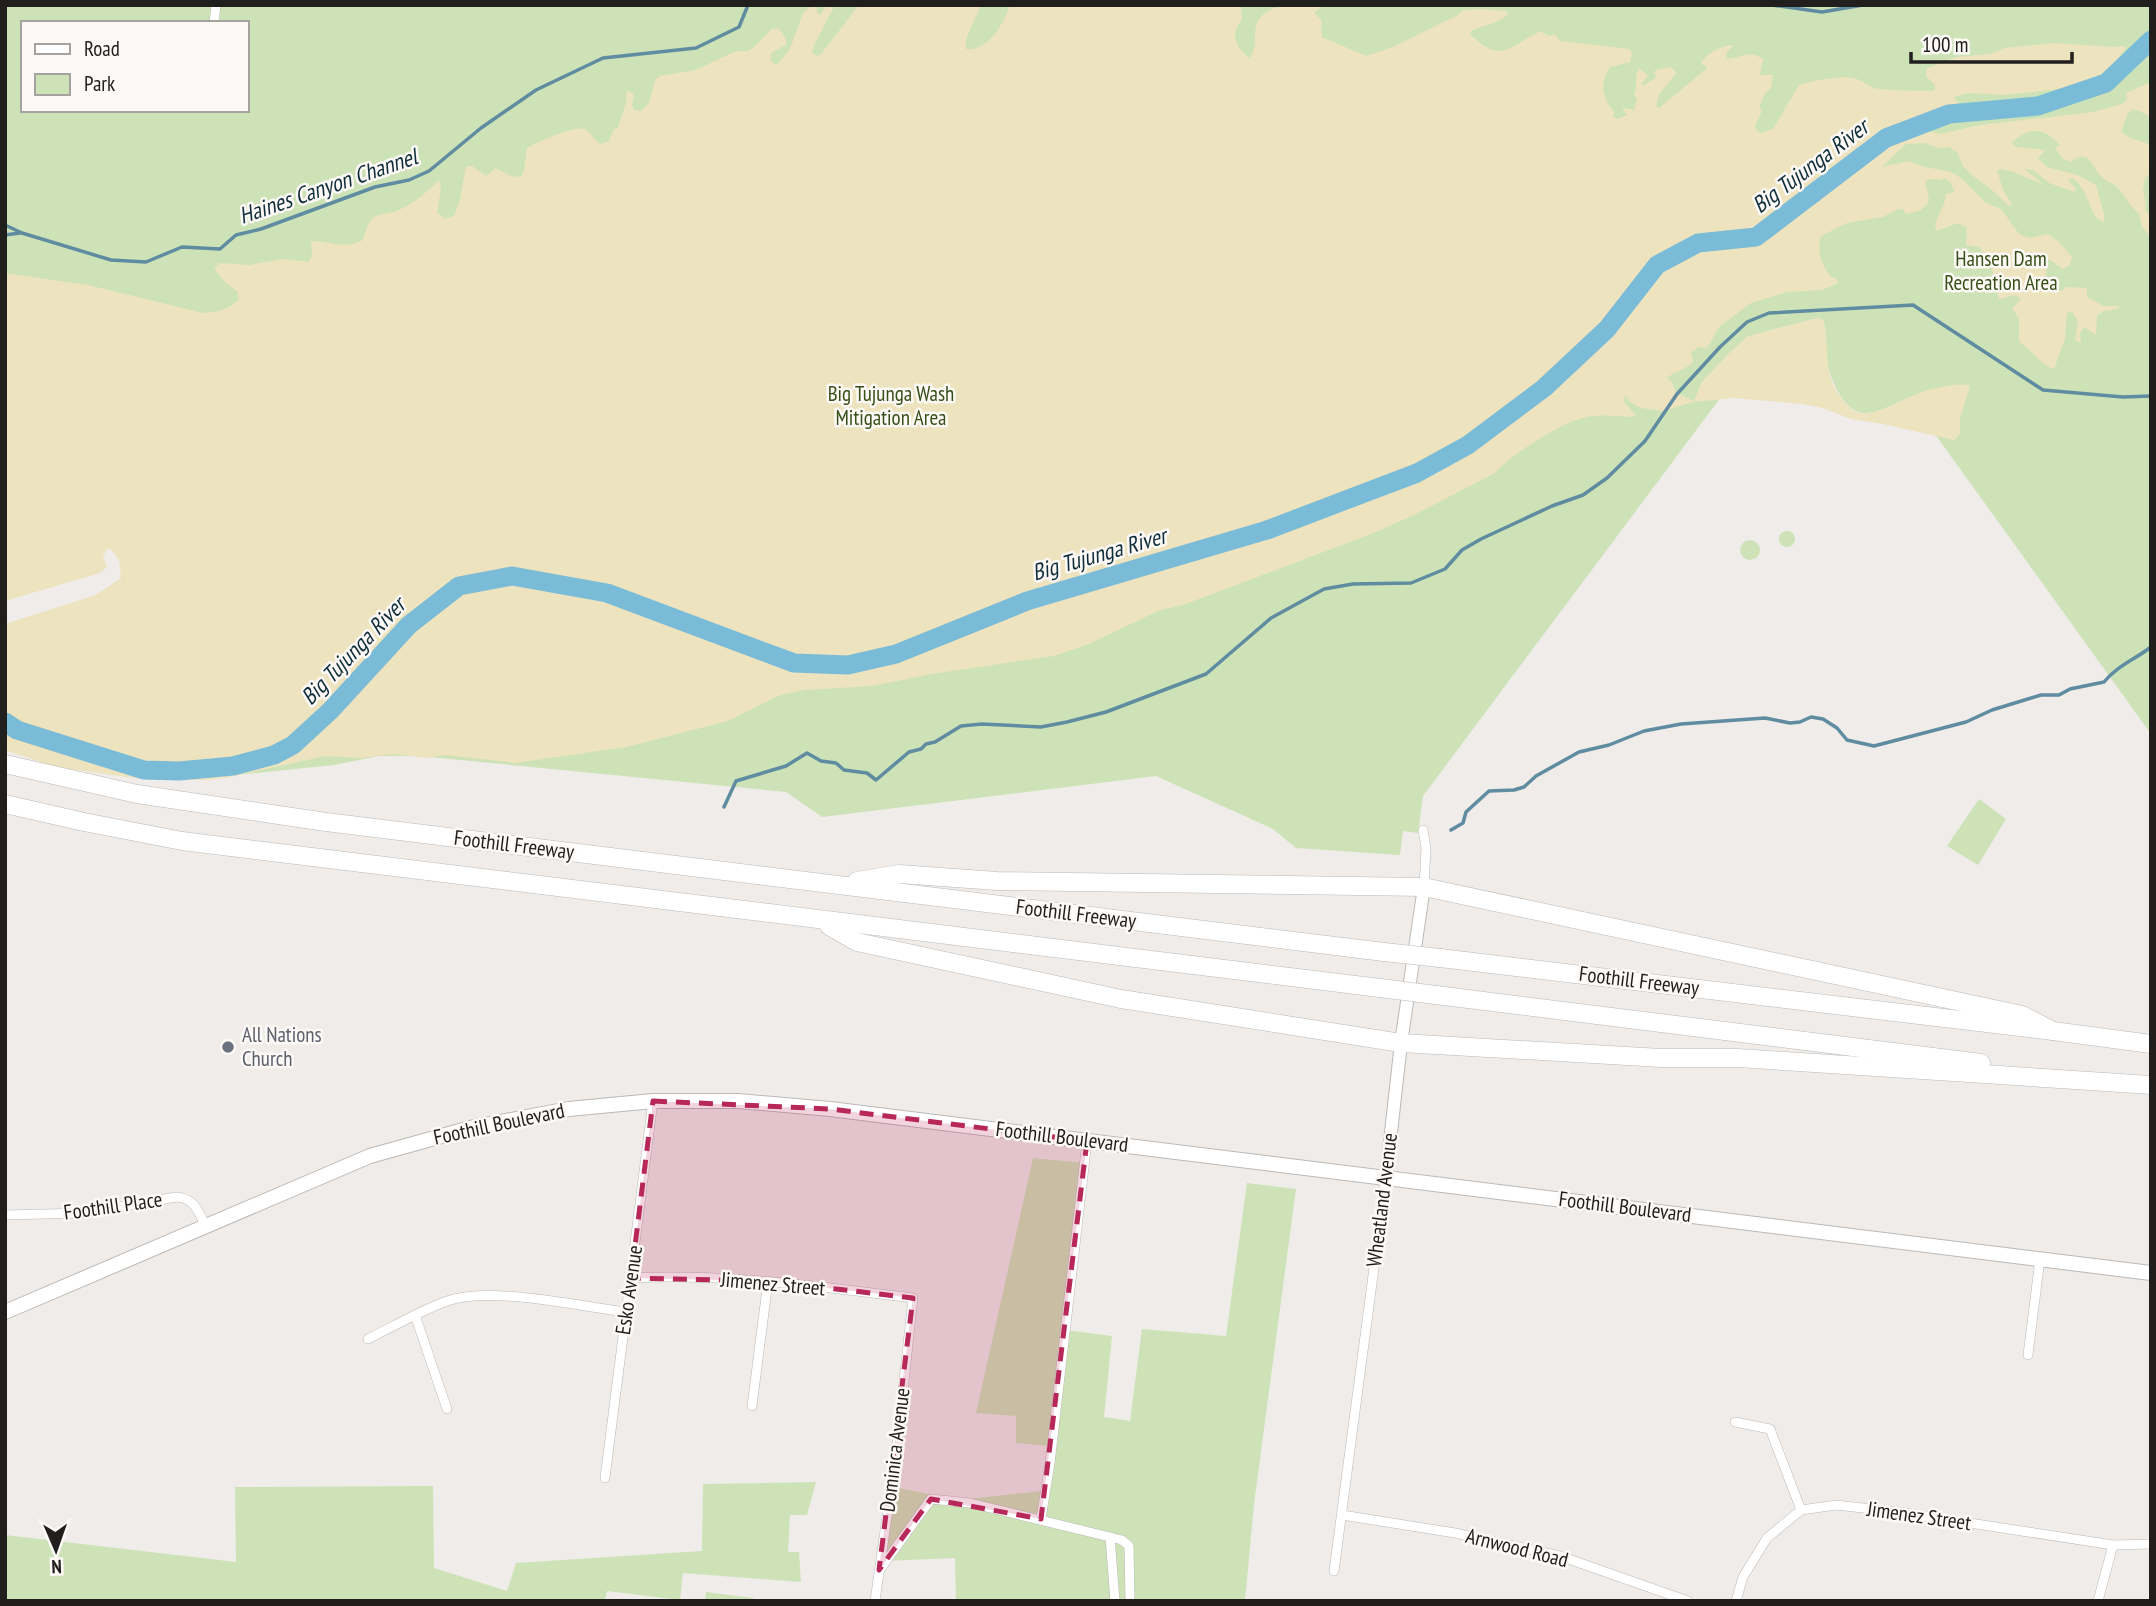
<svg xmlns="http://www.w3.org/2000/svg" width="2156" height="1606" viewBox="0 0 2156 1606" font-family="'PT Sans Narrow',sans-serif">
	<rect width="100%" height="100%" fill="#efece9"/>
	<g fill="#cde3b7" fill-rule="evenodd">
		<path d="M5 5H2151V734L1909 398C1894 403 1879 414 1863 413 1841 412 1827 370 1825 352 1824 338 1828 336 1823 320L1818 318 1771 330 1423 796 1418 833 1403 831 1400 855 1296 848 1273 829 1156 776 822 817 786 792 420 756H379L334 765 197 779 153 596 130 518 5 570ZM23 23H247V110H23Z"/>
		<circle cx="1787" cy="539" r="8"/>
		<circle cx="1750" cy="550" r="10"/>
		<path d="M1979 799 2006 819 1978 865 1947 846Z"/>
		<path d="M1033 1158 1085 1163 1065 1330 1112 1336 1104 1417 1130 1421 1142 1329 1226 1336 1247 1183 1296 1189 1254 1504 1245 1601H956L955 1558 883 1561 890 1486 957 1500 1051 1490 1048 1446 1016 1443V1416L976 1413Z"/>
		<path d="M816 1482 807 1515H790L788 1552H799L801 1582 683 1573 680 1600 607 1591 605 1601H5V1535L236 1562 235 1487 433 1486 434 1568 507 1591 516 1563 702 1551 703 1484Z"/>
		<path d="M706 1592 753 1598V1601H705Z"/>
	</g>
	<path fill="#ede3be" d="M813 5H817V12L820 15 827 5H835L813 47 812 52 817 56 821 54 859 5H981L966 39V49C987 52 1004 24 1010 5H1241L1242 20C1229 35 1236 46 1249 58 1257 48 1254 43 1255 32 1257 0 1300 5 1324 5L1314 13 1321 19 1322 37 1366 56 1393 47 1458 15 1463 10 1482 9 1506 11 1508 14C1498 25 1481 24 1469 33 1500 64 1506 49 1540 31L1549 36 1555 34 1560 41 1630 49 1632 54 1630 62 1610 67C1599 85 1602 96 1614 112L1613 117 1618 119 1627 115 1622 108 1634 110 1637 99 1634 95C1638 87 1634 77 1639 68L1648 76 1642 83 1643 86 1655 78 1656 75 1653 73 1656 70 1671 67 1676 72C1670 86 1656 89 1657 108H1659L1706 69 1707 66 1701 64C1705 53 1723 45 1734 45L1726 53 1727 59C1743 58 1746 49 1763 59L1760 75H1773L1771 88 1766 92 1759 107 1762 111 1755 126 1757 131 1761 133 1773 129 1799 85C1810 81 1844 75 1854 78 1861 80 1868 85 1874 88 1880 90 1931 92 1935 90V85L1926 76 1927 68 1957 57 1991 54 2004 48 2053 43 2115 47 2123 46 2126 48 2104 78 2084 86 2006 95 1968 93 1953 97 1960 104C1949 115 1931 105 1917 121L1918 127 1940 134 1979 125 2093 112 2122 104 2127 100 2126 93 2151 82V118L2140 111 2133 109 2128 113 2121 131 2128 137 2151 145V173L2145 178 2143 191 2146 203 2145 210 2151 217V237L2142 227 2139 213C2129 207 2126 195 2117 187 2112 182 2103 180 2099 174 2090 162 2088 149 2070 162L2063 159 2055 148 2060 146C2045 127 2030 126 2012 143L2016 147 2046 150 2038 158 2047 167 2078 175 2096 185 2104 214V222C2088 218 2091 190 2072 178L2068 180 2076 189 2075 192 2049 183 2033 170 2024 169 2043 184C2026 179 2018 171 2000 169L1997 171 2004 192 2012 204 2009 206 1991 189 1973 176 1963 166 1957 152 1949 147 1938 148 1925 143 1906 144 1882 167 1909 161 1921 166 1951 172 1962 179 1985 202 2002 210 2019 234 2029 238 2048 234 2058 241 2072 257 2070 265 2063 269 2047 258 2046 280 2052 292 2062 291 2067 287 2087 288V297L2104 306H2120L2117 309 2104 311 2097 315 2096 335 2084 327 2080 334 2081 343 2075 340 2078 321 2072 312 2067 313 2065 339 2054 369C2040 364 2032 350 2019 342V318L2012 309 2021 299 2016 295 1999 299C1993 279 1995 265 1979 247L1966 245 1967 228 1958 223 1937 231 1935 226C1937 215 1946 205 1946 194L1955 192 1950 182 1944 178 1941 180 1930 179 1925 182 1929 198 1927 205 1919 211 1905 214 1904 210 1898 209 1883 217 1847 223 1821 236C1816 251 1822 265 1831 277L1836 278 1838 283 1822 290 1787 292 1751 303 1719 327 1707 348 1699 347 1691 352 1693 362C1684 371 1674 371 1667 378L1672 382 1676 393 1694 401 1701 383 1727 355 1748 336 1818 318 1823 320C1830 342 1823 365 1835 388 1839 396 1848 409 1856 412 1875 419 1909 395 1928 390 1941 387 1957 383 1970 385L1960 419V434L1954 440 1883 424 1851 419 1823 408 1802 404 1733 398 1694 402 1662 411 1641 408 1629 401 1625 395 1624 402 1636 415 1633 417C1617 416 1598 414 1583 418 1561 423 1509 456 1495 473L1414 515 1371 534 1183 605 1160 610 1089 644 1054 656 932 674 872 686 805 690 780 695 728 721 626 747 516 763 445 755 426 758 394 754 360 758 325 756 226 778 206 780 141 779 56 767 5 750V624L96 595 121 578 119 561 112 550 107 549 103 557 107 567 100 573 5 601V273L88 285 203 313C218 312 228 310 239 299L237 291 225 282 214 269 219 263 249 265 283 259 309 262 312 255 311 241C332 241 342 250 363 240 372 205 380 220 403 208 418 200 428 191 439 180L441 189 437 212 445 219 454 216 460 200 466 166H472L486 176 496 168 511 176 521 177 524 170 527 148C536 142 576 125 585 129 592 133 594 141 601 144L609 141 614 129 618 128C621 115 629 101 626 90L634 94 632 105 634 110 641 111 649 103 655 80 660 76 696 70 736 51H748L753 48 772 29 778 28 786 39V45L771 53V61L777 65 790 49 803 13Z"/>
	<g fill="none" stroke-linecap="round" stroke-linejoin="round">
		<g stroke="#5f8ca0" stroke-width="3.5">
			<path d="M1772 5 1822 12 1863 5"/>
			<path d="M5 225 22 233 111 260 146 262 182 247 220 249 236 235 261 229 375 187 409 180 429 171 481 128 536 90 603 58 696 48 739 27 748 5"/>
			<path d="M5 235 20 233"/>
			<path d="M724 807 736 781 786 766 807 753 821 761 836 763 844 770 867 773 876 780 909 752 921 749 926 744 935 742 961 726 982 724 1041 727 1067 722 1106 712 1206 674 1271 618 1324 589 1353 584 1411 583 1445 569 1462 550 1481 539 1552 506 1583 495 1607 478 1645 441 1677 394 1720 347 1747 322 1769 313 1913 305 2043 390 2123 397 2151 396"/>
			<path d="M1451 830 1463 823 1466 812 1489 791 1514 790 1524 787 1536 776 1579 752 1609 745 1644 731 1681 724 1765 718 1790 723 1800 722 1811 717 1823 719 1837 728 1847 740 1874 746 1966 722 1992 710 2041 695H2059L2070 689 2104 682C2117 666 2134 660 2151 647"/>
		</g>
		<path stroke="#7abbd8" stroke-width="19" d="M5 722 17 730 144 770 179 771 233 766 274 755 293 745 330 711 409 625 459 586 512 576 607 593 794 663 848 665 896 654 1027 601 1267 530 1417 473 1468 445 1544 388 1607 329 1657 265 1698 243 1756 237 1886 138 1949 114 2038 106 2106 83 2151 40"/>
		<g stroke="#bcb9b6" stroke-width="10">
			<g id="street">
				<path d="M214 23 216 5"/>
				<path d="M1423 830 1426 848 1424 887"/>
				<path d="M5 1215 85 1213 176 1197C194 1198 198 1210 205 1225"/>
				<path d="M631 1278C726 1273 820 1287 913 1298L897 1446 875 1601"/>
				<path d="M415 1315 447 1409"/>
				<path d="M368 1339C394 1326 420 1311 447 1301 490 1286 578 1306 625 1312"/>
				<path d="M2028 1355 2040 1259"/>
				<path d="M752 1406 768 1281"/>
				<path d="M1735 1422 1770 1429 1801 1510"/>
				<path d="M605 1478 653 1101"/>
				<path d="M1342 1515 1455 1533 1560 1556 1688 1601"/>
				<path d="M1041 1519 1050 1463 1087 1141"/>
				<path d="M1110 1537 1115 1601"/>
				<path d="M881 1568 931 1499 970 1503 1122 1540 1129 1546 1130 1601"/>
				<path d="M1334 1571 1386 1177"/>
				<path d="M1736 1601 1743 1577 1767 1538 1801 1510 1836 1505 1898 1512 2113 1545 2151 1544"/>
				<path d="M2098 1601 2113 1545"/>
			</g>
		</g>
		<g stroke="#bcb9b6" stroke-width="14">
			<path id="secondary" d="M1386 1177 1401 1043 1424 887"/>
		</g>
		<g stroke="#bcb9b6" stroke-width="16">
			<path id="primary" d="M5 1312 370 1156 474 1127 569 1109 653 1101H738L830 1109 2151 1273"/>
		</g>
		<g stroke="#bcb9b6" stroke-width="19">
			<g id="highway">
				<path d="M5 764 137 794 326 822 1384 952"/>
				<path d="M5 804 84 822 182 841 1380 988"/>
				<path d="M857 881 899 874 997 881 1424 887 2022 1015 2053 1031"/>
				<path d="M829 926 857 942 1121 999 1401 1043 1661 1058H1738L2151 1085"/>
				<path d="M1440 958 2053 1031 2151 1044"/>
				<path d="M1436 995 1981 1063"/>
			</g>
		</g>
		<use href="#street" stroke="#fff" stroke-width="9"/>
		<use href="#secondary" stroke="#fff" stroke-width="12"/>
		<use href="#primary" stroke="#fff" stroke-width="14"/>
		<use href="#highway" stroke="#fff" stroke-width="18"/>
		<g stroke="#bcb9b6" stroke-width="19" stroke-linecap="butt">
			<g id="highway-bridge">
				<path d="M1384 952 1440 958"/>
				<path d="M1380 988 1436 995"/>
			</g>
		</g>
		<use href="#highway-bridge" stroke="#fff" stroke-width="18"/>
	</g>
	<path fill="#b72858" fill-opacity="0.2" stroke="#b72858" stroke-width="5" stroke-dasharray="14 9" stroke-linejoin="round" d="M653 1101 830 1109 1087 1141 1041 1519 931 1499 879 1570 913 1298 768 1281 631 1278Z"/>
	<circle fill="#6b7280" stroke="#fdf9f6" stroke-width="2.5" cx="228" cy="1047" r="7"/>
	<g text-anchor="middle" stroke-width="5" stroke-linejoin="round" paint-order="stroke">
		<g font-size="21" fill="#374f17" stroke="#fdf9f6">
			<text x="2001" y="266">Hansen Dam<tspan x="2001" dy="24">Recreation Area</tspan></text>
			<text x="891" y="401">Big Tujunga Wash<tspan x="891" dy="24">Mitigation Area</tspan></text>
		</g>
		<g font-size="21" fill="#201f1e" stroke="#fdf9f6">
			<text transform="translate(514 845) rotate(7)" y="7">Foothill Freeway</text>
			<text transform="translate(1076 914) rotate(7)" y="7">Foothill Freeway</text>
			<text transform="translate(1639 981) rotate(7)" y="7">Foothill Freeway</text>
			<text transform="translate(499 1124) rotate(-12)" y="7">Foothill Boulevard</text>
			<text transform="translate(1062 1137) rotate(7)" y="7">Foothill Boulevard</text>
			<text transform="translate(1382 1200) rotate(-83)" y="7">Wheatland Avenue</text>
			<text transform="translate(113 1206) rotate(-8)" y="7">Foothill Place</text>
			<text transform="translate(1625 1207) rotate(7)" y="7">Foothill Boulevard</text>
			<text transform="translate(773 1284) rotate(5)" y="7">Jimenez Street</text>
			<text transform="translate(629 1290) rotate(-82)" y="7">Esko Avenue</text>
			<text transform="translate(895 1450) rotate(-83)" y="7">Dominica Avenue</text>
			<text transform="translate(1919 1516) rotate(8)" y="7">Jimenez Street</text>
			<text transform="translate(1517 1548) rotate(14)" y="7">Arnwood Road</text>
		</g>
		<g font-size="21" fill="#5b616d" stroke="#fdf9f6" text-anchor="start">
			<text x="242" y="1042">All Nations<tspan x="242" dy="24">Church</tspan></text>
		</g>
		<g font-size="23" font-style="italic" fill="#0f2e3b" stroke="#fdf9f6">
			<text transform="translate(1810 166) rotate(-37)" y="8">Big Tujunga River</text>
			<text transform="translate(328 186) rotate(-19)" y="8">Haines Canyon Channel</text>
			<text transform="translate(1099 554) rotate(-16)" y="8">Big Tujunga River</text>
			<text transform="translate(353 651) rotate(-46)" y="8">Big Tujunga River</text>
		</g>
	</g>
	<rect width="2156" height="1606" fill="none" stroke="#201f1e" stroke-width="14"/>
	<rect x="21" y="21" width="228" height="91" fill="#fdf9f6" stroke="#a5a2a0" stroke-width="2"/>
	<rect x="35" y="44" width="35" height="10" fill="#ffffff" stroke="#a5a2a0" stroke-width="2"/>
	<text x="84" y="56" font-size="21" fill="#201f1e">Road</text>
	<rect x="35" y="74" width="35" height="21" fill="#cde3b7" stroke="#a5a2a0" stroke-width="2"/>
	<text x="84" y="91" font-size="21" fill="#201f1e">Park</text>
	<g transform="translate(56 1550) rotate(178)" stroke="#fdf9f6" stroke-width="5" paint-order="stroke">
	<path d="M0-5L12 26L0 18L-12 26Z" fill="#201f1e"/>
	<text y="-10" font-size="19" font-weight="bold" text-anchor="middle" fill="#201f1e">N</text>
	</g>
	<path d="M1911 52v10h161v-10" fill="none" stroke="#201f1e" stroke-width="3.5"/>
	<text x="1922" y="52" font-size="21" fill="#201f1e" stroke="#fdf9f6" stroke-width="5" paint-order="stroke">100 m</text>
</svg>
